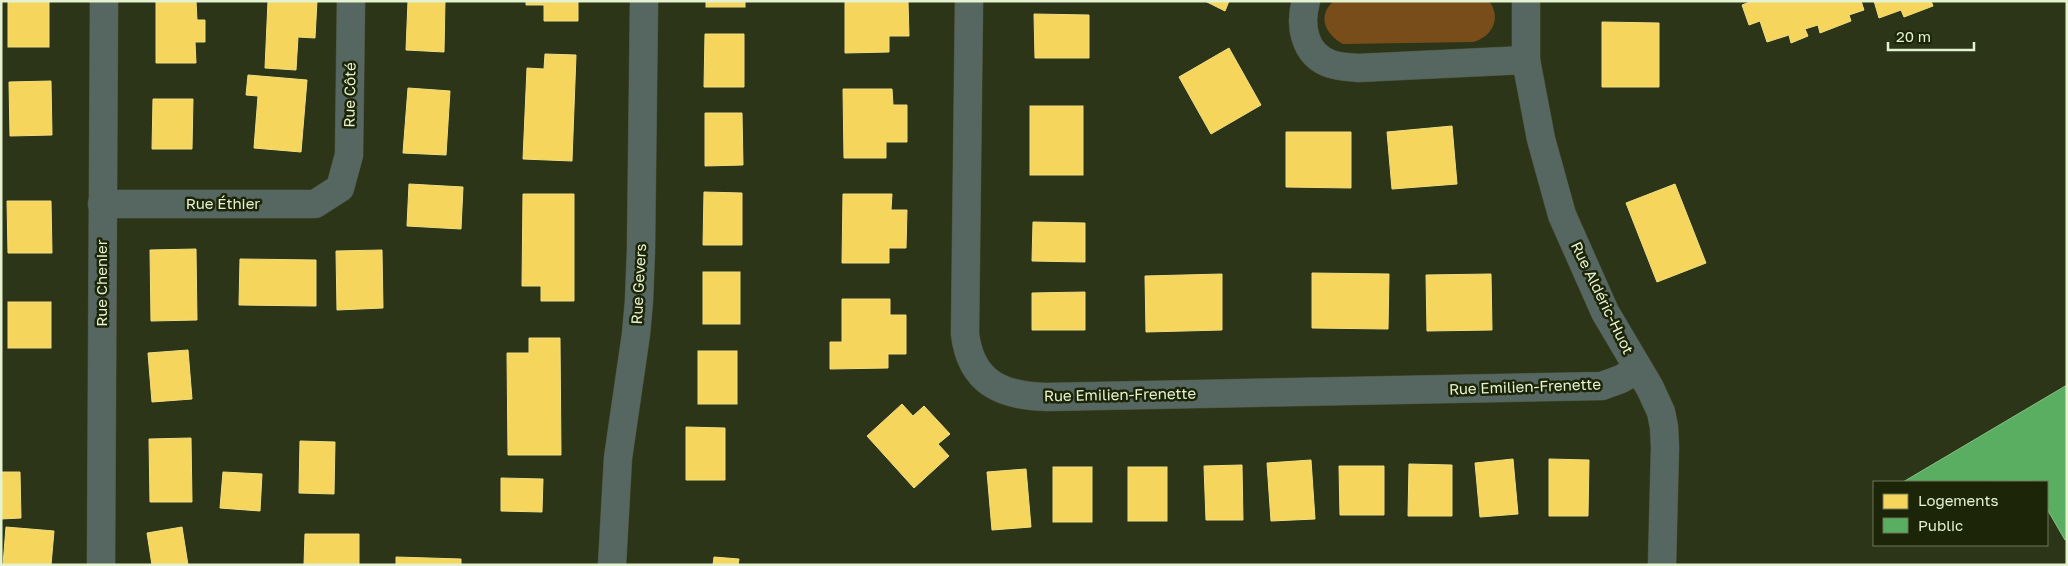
<svg xmlns="http://www.w3.org/2000/svg" width="2068" height="566" viewBox="0 0 2068 566" font-family="'Golos Text',sans-serif">
	<rect width="100%" height="100%" fill="#2d3519"/>
	<path fill="#784d19" d="M1334 1H1489C1502 18 1492 37 1473 42L1343 44C1326 35 1316 16 1334 1Z"/>
	<g fill="#f6d55c" stroke="#f1de7f">
		<rect x="8" y="1" width="41" height="46"/>
		<path d="M156 1H196L197 20H205V42H195L196 63H156Z"/>
		<path d="M268 1H317L315 38 298 37 296 70 265 68Z"/>
		<path d="M408 1H445L444 52 406 50Z"/>
		<path d="M526 1H578V21H544V5H526Z"/>
		<rect x="706" y="1" width="39" height="6"/>
		<path d="M845 1H908L909 36H889V52L845 53Z"/>
		<path d="M1205 1H1229L1225 11Z"/>
		<path d="M1752 1H1861L1864 10 1849 15 1851 21 1820 33 1818 25 1805 29 1808 36 1791 43 1789 35 1767 42 1760 21 1749 25 1742 5Z"/>
		<path d="M1874 1H1931L1933 6 1904 17 1901 10 1879 18Z"/>
		<path d="M1034 14 1089 15V58H1035Z"/>
		<path d="M1602 22 1659 23V87H1602Z"/>
		<path d="M705 34H744V87H704Z"/>
		<path d="M1229 48 1261 105 1211 134 1179 77Z"/>
		<path d="M545 54 576 55 572 161 523 159 527 68 544 69Z"/>
		<path d="M248 75 307 80 301 152 254 148 258 96 246 95Z"/>
		<path d="M51 81 52 135 10 136 9 82Z"/>
		<path d="M408 88 450 91 446 155 403 153Z"/>
		<path d="M843 89H892L893 105H907V142H886V158H844Z"/>
		<path d="M153 99H193L192 149H152Z"/>
		<rect x="1030" y="106" width="53" height="69"/>
		<path d="M705 113H742L743 165 705 166Z"/>
		<path d="M1452 126 1457 184 1392 189 1387 132Z"/>
		<path d="M1286 132H1351V188L1286 187Z"/>
		<path d="M409 184 463 187 461 229 407 226Z"/>
		<path d="M1675 184 1706 263 1657 282 1626 203Z"/>
		<path d="M704 192 742 193V245H703Z"/>
		<path d="M523 194H574V301H541V286H522Z"/>
		<path d="M843 194H892L891 210H907L906 248H889V263H842Z"/>
		<path d="M7 201H51L52 253H8Z"/>
		<path d="M1033 222 1085 223V262L1032 261Z"/>
		<path d="M196 249 197 320 151 321 150 250Z"/>
		<path d="M382 250 383 308 337 310 336 251Z"/>
		<path d="M240 259 316 260V306L239 305Z"/>
		<rect x="703" y="272" width="37" height="52"/>
		<path d="M1312 273 1389 274 1388 329 1312 328Z"/>
		<path d="M1222 274V330L1146 332 1145 276Z"/>
		<path d="M1491 274 1492 330 1427 331 1426 275Z"/>
		<path d="M1085 292V330H1032V293Z"/>
		<path d="M842 299H890V315H906V354H888V368L830 369V342H842Z"/>
		<rect x="8" y="302" width="43" height="46"/>
		<path d="M529 338H560L561 455H508L507 353H529Z"/>
		<path d="M188 350 192 399 152 402 148 353Z"/>
		<rect x="698" y="351" width="39" height="53"/>
		<path d="M902 404 913 416 924 406 950 434 938 444 949 456 914 488 867 436Z"/>
		<path d="M686 427 725 428V480H686Z"/>
		<path d="M191 438 192 502H150L149 439Z"/>
		<path d="M300 441 335 442 334 494 299 493Z"/>
		<path d="M1513 459 1518 514 1480 517 1475 463Z"/>
		<path d="M1549 459 1589 460 1588 516H1549Z"/>
		<path d="M1311 460 1315 519 1271 521 1267 463Z"/>
		<path d="M1409 464 1452 465V516H1408Z"/>
		<path d="M1242 465 1243 520H1206L1204 466Z"/>
		<path d="M1339 466H1384V515H1340Z"/>
		<rect x="1053" y="467" width="39" height="55"/>
		<rect x="1128" y="467" width="39" height="54"/>
		<path d="M1026 469 1031 527 992 530 987 472Z"/>
		<path d="M1 472H20L21 518 1 519Z"/>
		<path d="M223 472 262 474 260 511 220 508Z"/>
		<path d="M501 478 543 479 542 512 501 511Z"/>
		<path d="M6 527 54 531 51 565H3Z"/>
		<path d="M182 527 188 565H152L147 533Z"/>
		<path d="M305 534H359V565H304Z"/>
		<path d="M396 557 461 559V565H396Z"/>
		<path d="M714 557 739 559 738 565H713Z"/>
	</g>
	<path fill="#5aae61" stroke="#84c282" d="M2067 385V539L2065 540 2047 509V482L2030 481 1903 482Z"/>
	<g fill="none" stroke-linecap="round" stroke-linejoin="round">
		<g stroke="#4a5139" stroke-width="29">
			<g id="minor">
				<path d="M969 1 965 334C971 383 1002 396 1047 397L1602 386 1621 379 1638 369"/>
				<path d="M1306 1C1299 25 1304 55 1331 64 1339 67 1349 67 1358 68L1526 60"/>
				<path d="M1526 1V60L1541 139 1562 215 1605 312 1650 388 1661 412 1664 427 1665 447 1662 565"/>
				<path d="M102 204H315L340 188 349 155 351 1"/>
				<path d="M101 565 104 1"/>
				<path d="M612 565 618 458 636 334 639 301 641 249 644 1"/>
			</g>
		</g>
		<use href="#minor" stroke="#556760" stroke-width="28"/>
	</g>
	<g text-anchor="middle" stroke-width="5" stroke-linejoin="round" paint-order="stroke">
		<g font-size="15" fill="#e5f2d0" stroke="#1d2509">
			<text transform="translate(350 95) rotate(-89)" y="5">Rue Côté</text>
			<text x="223" y="209">Rue Éthier</text>
			<text transform="translate(102 283) rotate(-90)" y="5">Rue Chenier</text>
			<text transform="translate(639 284) rotate(-87)" y="5">Rue Gevers</text>
			<text transform="translate(1602 298) rotate(64)" y="5">Rue Aldéric-Huot</text>
			<text transform="translate(1525 387) rotate(-2)" y="5">Rue Emilien-Frenette</text>
			<text transform="translate(1120 395) rotate(-1)" y="5">Rue Emilien-Frenette</text>
		</g>
	</g>
	<rect width="2068" height="566" fill="none" stroke="#e5f2d0" stroke-width="5"/>
	<rect x="1873" y="481" width="175" height="65" fill="#1d2509" stroke="#6d7759"/>
	<rect x="1883" y="494" width="25" height="15" fill="#f6d55c" stroke="#6d7759"/>
	<text x="1918" y="506" font-size="15" fill="#e5f2d0">Logements</text>
	<rect x="1883" y="518" width="25" height="15" fill="#5aae61" stroke="#6d7759"/>
	<text x="1918" y="531" font-size="15" fill="#e5f2d0">Public</text>
	<path d="M1888 42v8h86v-8" fill="none" stroke="#e5f2d0" stroke-width="2.5"/>
	<text x="1896" y="42" font-size="15" fill="#e5f2d0" stroke="#1d2509" stroke-width="4" paint-order="stroke">20 m</text>
</svg>
